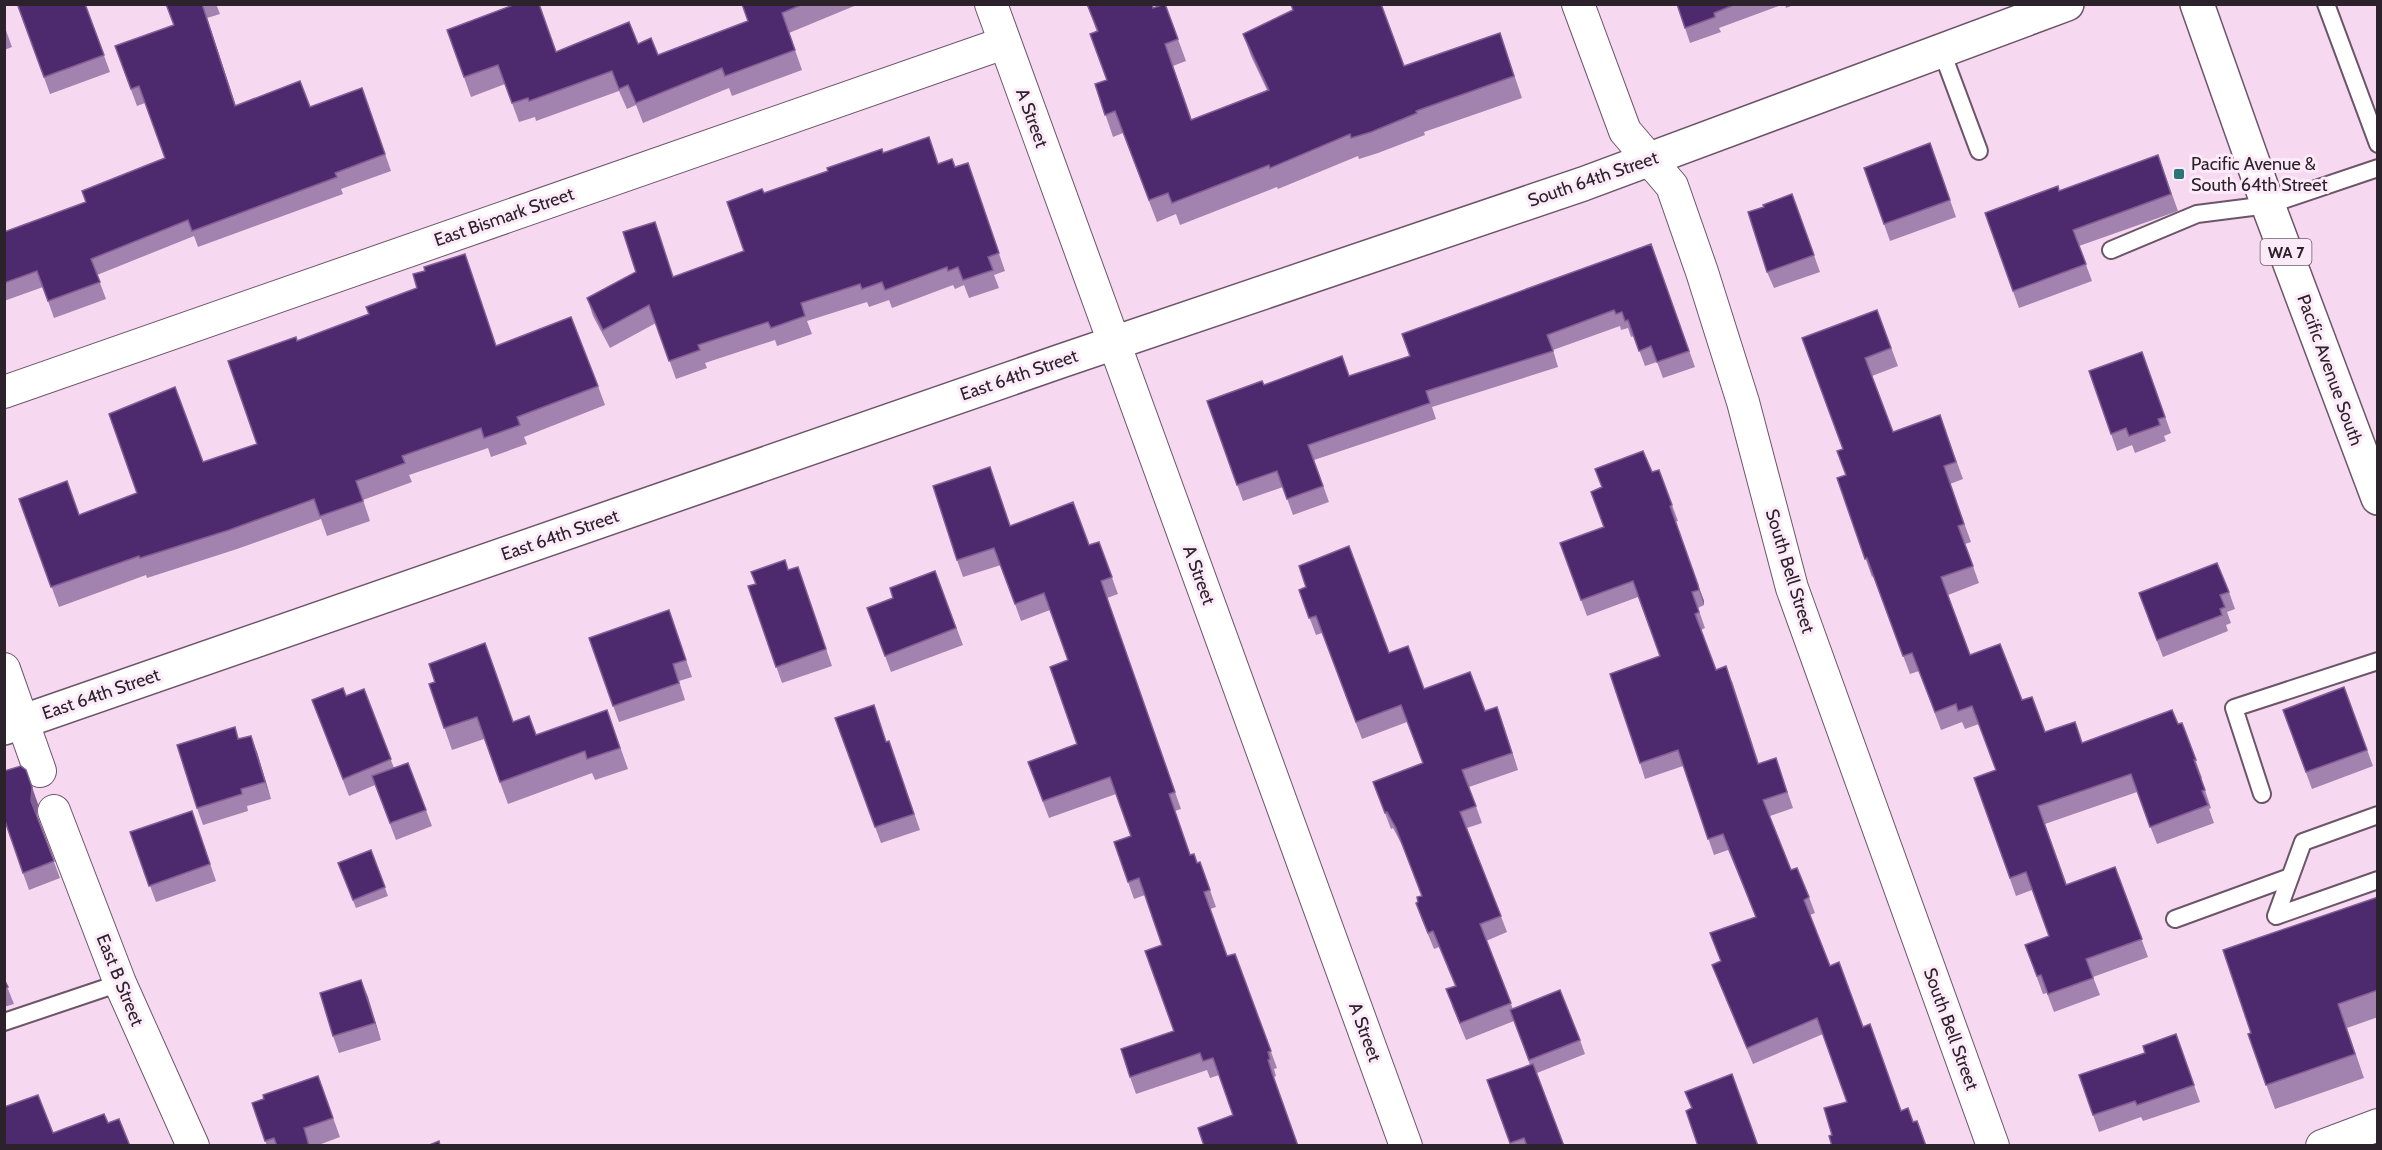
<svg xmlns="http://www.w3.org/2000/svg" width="2382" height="1150" viewBox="0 0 2382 1150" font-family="Cabin,sans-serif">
	<rect width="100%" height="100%" fill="#f6d9f0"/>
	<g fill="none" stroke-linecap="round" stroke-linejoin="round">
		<g stroke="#6d5569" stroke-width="20">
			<g id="service">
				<path d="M2326 4 2378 144"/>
				<path d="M1942 52 1979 151"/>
				<path d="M2111 250 2197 214 2268 205 2378 168"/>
				<path d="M2262 794 2234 708 2378 661"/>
				<path d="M2378 815 2303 842 2276 916 2378 880"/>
				<path d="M2175 919 2290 877"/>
				<path d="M4 1022 120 983"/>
			</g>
		</g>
		<g stroke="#6d5569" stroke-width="34">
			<g id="minor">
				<path d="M991 4 1406 1146"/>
				<path d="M1578 4 1625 131 1672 186 1702 272 1743 402 1792 588 1993 1146"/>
				<path d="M4 392 1004 43"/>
				<path d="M4 669 40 771"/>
				<path d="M54 811 120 983 193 1146"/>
				<path d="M2322 1146 2378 1125"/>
			</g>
		</g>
		<g stroke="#6d5569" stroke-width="36">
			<path id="tertiary" d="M4 728 1061 361 1583 184 2067 4"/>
		</g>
		<g stroke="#6d5569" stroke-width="36">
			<path id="primary" d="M2197 4 2268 205 2378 498"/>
		</g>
		<use href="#service" stroke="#fff" stroke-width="16"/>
		<use href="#minor" stroke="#fff" stroke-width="32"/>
		<use href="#tertiary" stroke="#fff" stroke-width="33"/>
		<use href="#primary" stroke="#fff" stroke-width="33"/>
	</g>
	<g fill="#a282ae">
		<path d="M85 4 110 72 50 94 18 6Z"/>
		<path d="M166 4H216L220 14 207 18 236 106 310 107 362 88 391 171 341 189 343 194 198 247 194 236 97 275 106 299 54 318 43 287 4 301V232L86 202 165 158 145 103 137 106 115 46 174 25Z"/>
		<path d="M742 4H859L789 33 802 70 732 96 729 88 643 123 636 105 627 109 619 91 536 121 535 117 519 122 505 84 471 97 447 30 556 52 638 44 658 55 748 21Z"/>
		<path d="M1087 4H1152L1153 8 1165 4 1186 61 1173 66 1192 120 1267 90 1251 56 1243 34 1404 66 1500 33 1522 98 1424 132 1425 135 1378 153 1359 159 1358 156 1278 189 1277 187 1180 225 1176 214 1157 222 1123 133 1113 137 1095 84 1107 80 1097 32Z"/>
		<path d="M1677 4H1784L1719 28 1721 32 1690 43Z"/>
		<path d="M1785 4H1796L1786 8Z"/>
		<path d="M4 25 12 47 4 50Z"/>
		<path d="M1930 143 1956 217 1890 241 1864 168Z"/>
		<path d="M2158 155 2178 211 2079 246 2092 281 2019 308 1985 213 2059 191Z"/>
		<path d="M968 163 1005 271 994 275 999 288 969 298 964 285 955 289 953 285 892 308 889 300 869 307 867 302 807 321 812 334 777 346 775 340 705 363 707 368 676 379 656 323 610 348 593 316 587 298 636 272 655 222 673 277 744 251 764 193 939 164 955 167Z"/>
		<path d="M1792 194 1820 272 1774 288 1767 272 1764 207Z"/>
		<path d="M1651 244 1695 367 1663 378 1657 362 1645 366 1634 336 1631 337 1628 328 1621 330 1620 326 1553 350 1558 367 1432 407 1436 419 1314 460 1329 502 1293 515 1283 487 1243 501 1207 401 1264 385 1349 376 1410 356Z"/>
		<path d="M1877 310 1898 366 1872 376 1893 432 1940 415 1963 479 1950 484 1971 542 1965 544 1979 583 1948 595 1970 655 2022 700 2045 732 2082 743 2182 723 2202 778H2201L2211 808 2209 809 2214 823 2157 844 2137 792 2045 824 2067 885 2115 867 2148 957 2093 977 2100 995 2054 1012 2047 993 2043 994 2025 945 2049 936 2032 890 2016 896 1974 778 1996 770 1979 724 1965 729 1962 722 1941 730 1919 671 1910 674 1873 576 1872 577 1837 478 1846 475 1843 449Z"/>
		<path d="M297 340 497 346 598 386 605 405 524 437 527 444 491 457 488 448 409 475 412 482 363 500 370 521 327 536 321 519 237 549 147 578 146 575 59 607 19 499 79 515 137 493 203 462 257 444Z"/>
		<path d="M2142 352 2171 433 2164 436 2166 441 2135 453 2132 445 2117 451 2089 371Z"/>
		<path d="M990 467 1010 526 1089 545 1099 542 1118 594 1107 598 1181 809 1175 811 1190 855 1198 863 1200 862 1216 907 1210 909 1227 956 1235 954 1277 1068 1274 1069 1276 1076 1274 1077 1233 1115 1219 1075 1210 1078 1207 1070 1136 1094 1130 1077 1174 1031 1162 945 1145 895 1134 899 1114 842 1131 836 1116 794 1049 818 1028 762 1077 744 1068 660 1050 610 1021 621 1001 565 963 577 957 560Z"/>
		<path d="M1659 470 1678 521 1675 522 1704 601V605L1698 608 1705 628 1701 630 1716 670 1732 681 1759 764 1776 758 1793 808 1770 816 1791 870 1809 897 1815 913 1810 915 1830 966 1863 1027 1901 1111 1832 1135 1847 1102 1823 1034 1753 1064 1712 965 1721 961 1756 917 1728 850 1714 855 1683 766 1645 779 1640 763 1660 656 1638 597 1587 616 1560 543 1604 527 1652 472Z"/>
		<path d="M798 567 832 666 782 683 748 586 756 584 789 570Z"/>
		<path d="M935 571 963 645 891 672 867 608 893 598Z"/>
		<path d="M1299 590 1389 653 1424 689 1485 711 1497 707 1518 770 1469 787 1482 823 1467 828 1507 932 1486 941 1513 1009 1580 1040 1585 1054 1537 1073 1564 1146H1511L1487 1080 1530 1065 1514 1021 1466 1040 1452 1006 1455 986 1439 947 1434 949 1422 920 1416 903 1418 902 1422 896 1402 845 1393 828 1391 829 1373 782 1423 764 1407 722 1362 739 1322 633 1316 635Z"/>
		<path d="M2229 592 2235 609 2227 612 2231 623 2226 625 2228 631 2163 657 2139 593Z"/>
		<path d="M669 610 692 677 679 681 685 700 619 722 589 638Z"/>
		<path d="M429 684 513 722 536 735 607 710 628 769 595 780 592 773 508 804 484 739 452 750Z"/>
		<path d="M2344 687 2373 766 2312 789 2283 710Z"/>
		<path d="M364 689 394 768 408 763 432 826 396 840 375 785 349 796 312 700 346 696Z"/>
		<path d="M835 718 887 742 889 741 920 830 881 843Z"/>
		<path d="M235 727 239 739 257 752 271 799 247 806 248 811 203 825 197 808Z"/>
		<path d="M38 804 37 817 60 878 29 890 23 873Z"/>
		<path d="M192 811 216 881 156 902 130 832Z"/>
		<path d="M371 850 388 896 356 908 338 863Z"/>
		<path d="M2378 897V1017L2347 1028 2364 1078 2275 1109 2248 1034 2251 1033Z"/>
		<path d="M4 979 14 1004 4 1007Z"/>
		<path d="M361 980 381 1040 339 1053 333 1036Z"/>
		<path d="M2176 1034 2200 1102 2143 1121 2141 1117 2099 1132 2079 1075 2145 1053Z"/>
		<path d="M318 1076 340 1137 316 1146H267L252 1103Z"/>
	</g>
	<g fill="#805e94">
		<path d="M202 4 207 18 241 122 235 106Z"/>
		<path d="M1698 585 1704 601V605L1699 590Z"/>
		<path d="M1497 707 1503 724 1518 770 1512 753Z"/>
		<path d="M251 736 257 752 271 799 265 782Z"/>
		<path d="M26 770 38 804 37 817 31 801Z"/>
		<path d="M361 980 368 997 381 1040 375 1023Z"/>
	</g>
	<g fill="#4d2a6d" stroke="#805e94" stroke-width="1.5">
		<path d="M21 4H85L104 55 44 77 18 6Z"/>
		<path d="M166 4H202L235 106 300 81 310 107 362 88 385 154 335 173 337 177 192 231 188 220 91 259 100 282 48 301 37 271 4 283V232L86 202 82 191 165 158 139 86 131 89 115 46 174 25Z"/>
		<path d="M516 4H539L556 52 629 22 638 44 651 38 658 55 748 21 742 4H803L782 13 795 50 725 76 722 68 636 103 628 85 619 89 612 71 529 101 528 98 512 103 498 65 464 77 447 30Z"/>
		<path d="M1087 4H1152L1153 8 1165 4 1178 39 1165 44 1191 120 1269 90 1243 34 1293 10 1291 4H1381L1404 66 1500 33 1514 76 1416 111 1417 113 1371 132 1351 138 1350 134 1270 168 1269 165 1172 203 1168 193 1149 200 1115 111 1105 115 1095 84 1107 80 1090 34 1098 31Z"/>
		<path d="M1677 4H1736L1714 13 1715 17 1685 28Z"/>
		<path d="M929 137 938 164 952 159 955 167 968 163 999 253 988 257 993 270 963 280 958 267 948 271 947 267 885 290 882 282 862 289 860 284 801 303 805 316 771 328 768 322 698 345 700 350 669 361 649 305 603 330 587 298 636 272 623 232 655 222 673 277 744 251 727 202 762 189 764 193 828 171 827 168 882 149 883 153Z"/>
		<path d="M1930 143 1950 200 1884 224 1864 168Z"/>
		<path d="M2158 155 2171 194 2073 230 2086 264 2013 291 1985 213 2058 186 2059 191Z"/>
		<path d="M1792 194 1814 255 1767 272 1748 212 1764 207 1763 205Z"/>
		<path d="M1651 244 1689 351 1657 362 1651 346 1639 351 1628 320 1625 321 1622 312 1616 314 1614 310 1547 335 1553 351 1426 391 1430 403 1308 445 1323 486 1287 499 1277 471 1237 485 1207 401 1262 381 1264 385 1342 356 1349 376 1410 356 1402 334Z"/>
		<path d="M465 254 496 346 571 317 598 386 517 417 520 425 484 438 481 428 402 456 405 463 356 481 363 501 320 516 314 499 229 530 140 558 139 556 51 587 19 499 67 481 79 515 137 493 109 414 175 387 203 462 257 444 228 361 296 337 297 341 369 314 366 307 417 288 413 274 425 271 424 267Z"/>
		<path d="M1877 310 1891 348 1865 358 1893 432 1940 415 1956 462 1944 466 1964 524 1958 526 1973 566 1941 577 1970 655 2000 644 2022 700 2032 697 2045 732 2075 722 2082 743 2172 710 2178 724 2182 723 2196 760H2194L2205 790 2202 791 2208 805 2150 827 2131 774 2038 806 2066 885 2115 867 2142 939 2086 959 2093 978 2048 994 2041 975 2037 976 2025 945 2049 936 2026 872 2010 878 1974 778 1996 770 1972 706 1958 711 1956 704 1935 712 1912 653 1903 656 1867 558 1865 559 1837 478 1846 475 1837 451 1843 449 1802 338Z"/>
		<path d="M2142 352 2165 417 2158 419 2160 425 2129 436 2126 428 2111 434 2089 371Z"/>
		<path d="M1643 451 1652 472 1659 470 1672 505 1670 506 1698 585 1699 590 1692 592 1699 612 1695 614 1716 670 1726 666 1758 764 1776 758 1787 792 1763 800 1791 870 1797 868 1809 897 1804 900 1830 966 1839 962 1863 1027 1870 1024 1901 1111 1908 1108 1913 1122 1917 1121 1926 1146H1832L1829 1136 1832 1135 1824 1108 1847 1102 1817 1018 1747 1048 1712 965 1721 961 1710 933 1756 917 1723 834 1708 839 1678 750 1640 763 1610 674 1660 656 1633 581 1581 600 1560 543 1604 527 1591 492 1602 487 1595 469Z"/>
		<path d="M990 467 1010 526 1073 502 1089 545 1099 542 1112 577 1101 581 1175 792 1169 794 1190 855 1194 854 1197 863 1200 862 1210 890 1204 892 1227 956 1235 954 1271 1051 1268 1052 1270 1059 1268 1060 1272 1073 1298 1146H1204L1198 1128 1233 1115 1213 1058 1203 1061 1200 1053 1130 1077 1121 1049 1174 1031 1145 951 1162 945 1139 878 1128 882 1114 842 1131 836 1110 777 1043 801 1028 762 1077 744 1050 667 1068 660 1044 593 1015 604 994 548 957 560 933 486Z"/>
		<path d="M1349 546 1389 653 1408 646 1424 689 1470 672 1485 711 1497 707 1512 753 1462 770 1476 806 1460 812 1501 916 1480 924 1511 1003 1460 1023 1446 989 1456 986 1433 931 1428 933 1416 903 1418 902 1417 897 1422 896 1396 828 1387 812 1385 813 1373 782 1423 763 1401 705 1356 722 1316 616 1309 618 1299 590 1306 587 1299 566Z"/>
		<path d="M785 560 788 570 798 567 826 649 776 667 748 586 756 584 751 572Z"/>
		<path d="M2217 563 2229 592 2220 595 2225 607 2220 609 2222 615 2157 640 2139 593Z"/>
		<path d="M935 571 956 628 885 656 867 608 893 598 890 588Z"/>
		<path d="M669 610 686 660 673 664 679 683 613 706 589 638Z"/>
		<path d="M485 643 513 722 529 716 536 735 607 710 620 748 587 759 585 751 500 782 477 717 444 728 429 684 435 682 429 664Z"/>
		<path d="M2344 687 2367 750 2306 772 2283 710Z"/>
		<path d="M343 688 346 696 364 689 391 759 343 779 312 700Z"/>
		<path d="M874 705 886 742 889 741 914 814 875 827 835 718Z"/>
		<path d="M235 727 238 739 251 736 265 782 241 789 242 794 197 808 177 745Z"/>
		<path d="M408 763 426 810 390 823 372 776Z"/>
		<path d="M21 766 26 770 32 787 31 801 54 861 23 873 4 818V771Z"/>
		<path d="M192 811 210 864 149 886 130 832Z"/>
		<path d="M371 850 385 887 353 900 338 863Z"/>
		<path d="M2378 897V990L2338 1004 2355 1054 2266 1085 2248 1034 2251 1033 2223 950Z"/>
		<path d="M4 979 8 987 4 988Z"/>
		<path d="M361 980 375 1023 333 1036 320 993Z"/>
		<path d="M1560 990 1580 1040 1529 1060 1510 1010Z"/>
		<path d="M2176 1034 2194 1085 2137 1105 2135 1101 2093 1115 2079 1075 2145 1053 2143 1046Z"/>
		<path d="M1533 1064 1564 1146H1527L1524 1138 1510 1143 1487 1080Z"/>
		<path d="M1732 1074 1758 1146H1698L1686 1111 1692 1108 1685 1092Z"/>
		<path d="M318 1076 333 1118 304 1128 309 1146H277L274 1138 265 1141 252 1103 264 1099 263 1095Z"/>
		<path d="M38 1095 53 1133 104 1114 108 1123 119 1119 130 1146H4V1107Z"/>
		<path d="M439 1141 440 1146H427Z"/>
	</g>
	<rect fill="#2b7577" stroke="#fceaf8" stroke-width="2" x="2173" y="168" width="12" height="12" rx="3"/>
	<g text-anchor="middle" stroke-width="6" stroke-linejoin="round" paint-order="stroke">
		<rect fill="#fceaf8" stroke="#6a5e68" stroke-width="1.5" x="2260.5" y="239" width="51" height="26" rx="4.5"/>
		<g font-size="16" font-weight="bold" fill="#2c222b">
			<text x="2286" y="258">WA 7</text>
		</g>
		<g font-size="18" fill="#2c222b" stroke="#fceaf8">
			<text transform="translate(1032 118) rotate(70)" y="6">A Street</text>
			<text transform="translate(1593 179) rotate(-19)" y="6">South 64th Street</text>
			<text transform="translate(504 217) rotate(-19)" y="6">East Bismark Street</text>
			<text transform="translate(2330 370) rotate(70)" y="6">Pacific Avenue South</text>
			<text transform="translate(1019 375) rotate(-19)" y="6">East 64th Street</text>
			<text transform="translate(560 535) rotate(-19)" y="6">East 64th Street</text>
			<text transform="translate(1790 571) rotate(73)" y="6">South Bell Street</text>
			<text transform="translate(1199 575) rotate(70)" y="6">A Street</text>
			<text transform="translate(101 694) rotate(-19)" y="6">East 64th Street</text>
			<text transform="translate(120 980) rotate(68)" y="6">East B Street</text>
			<text transform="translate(1951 1029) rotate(70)" y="6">South Bell Street</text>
			<text transform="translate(1365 1032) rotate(70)" y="6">A Street</text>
		</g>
		<g font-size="18" fill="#2c222b" stroke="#fceaf8" text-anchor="start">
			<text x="2191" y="170">Pacific Avenue &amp;<tspan x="2191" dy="21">South 64th Street</tspan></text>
		</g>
	</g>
	<rect width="2382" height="1150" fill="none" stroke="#2c222b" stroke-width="12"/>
</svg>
